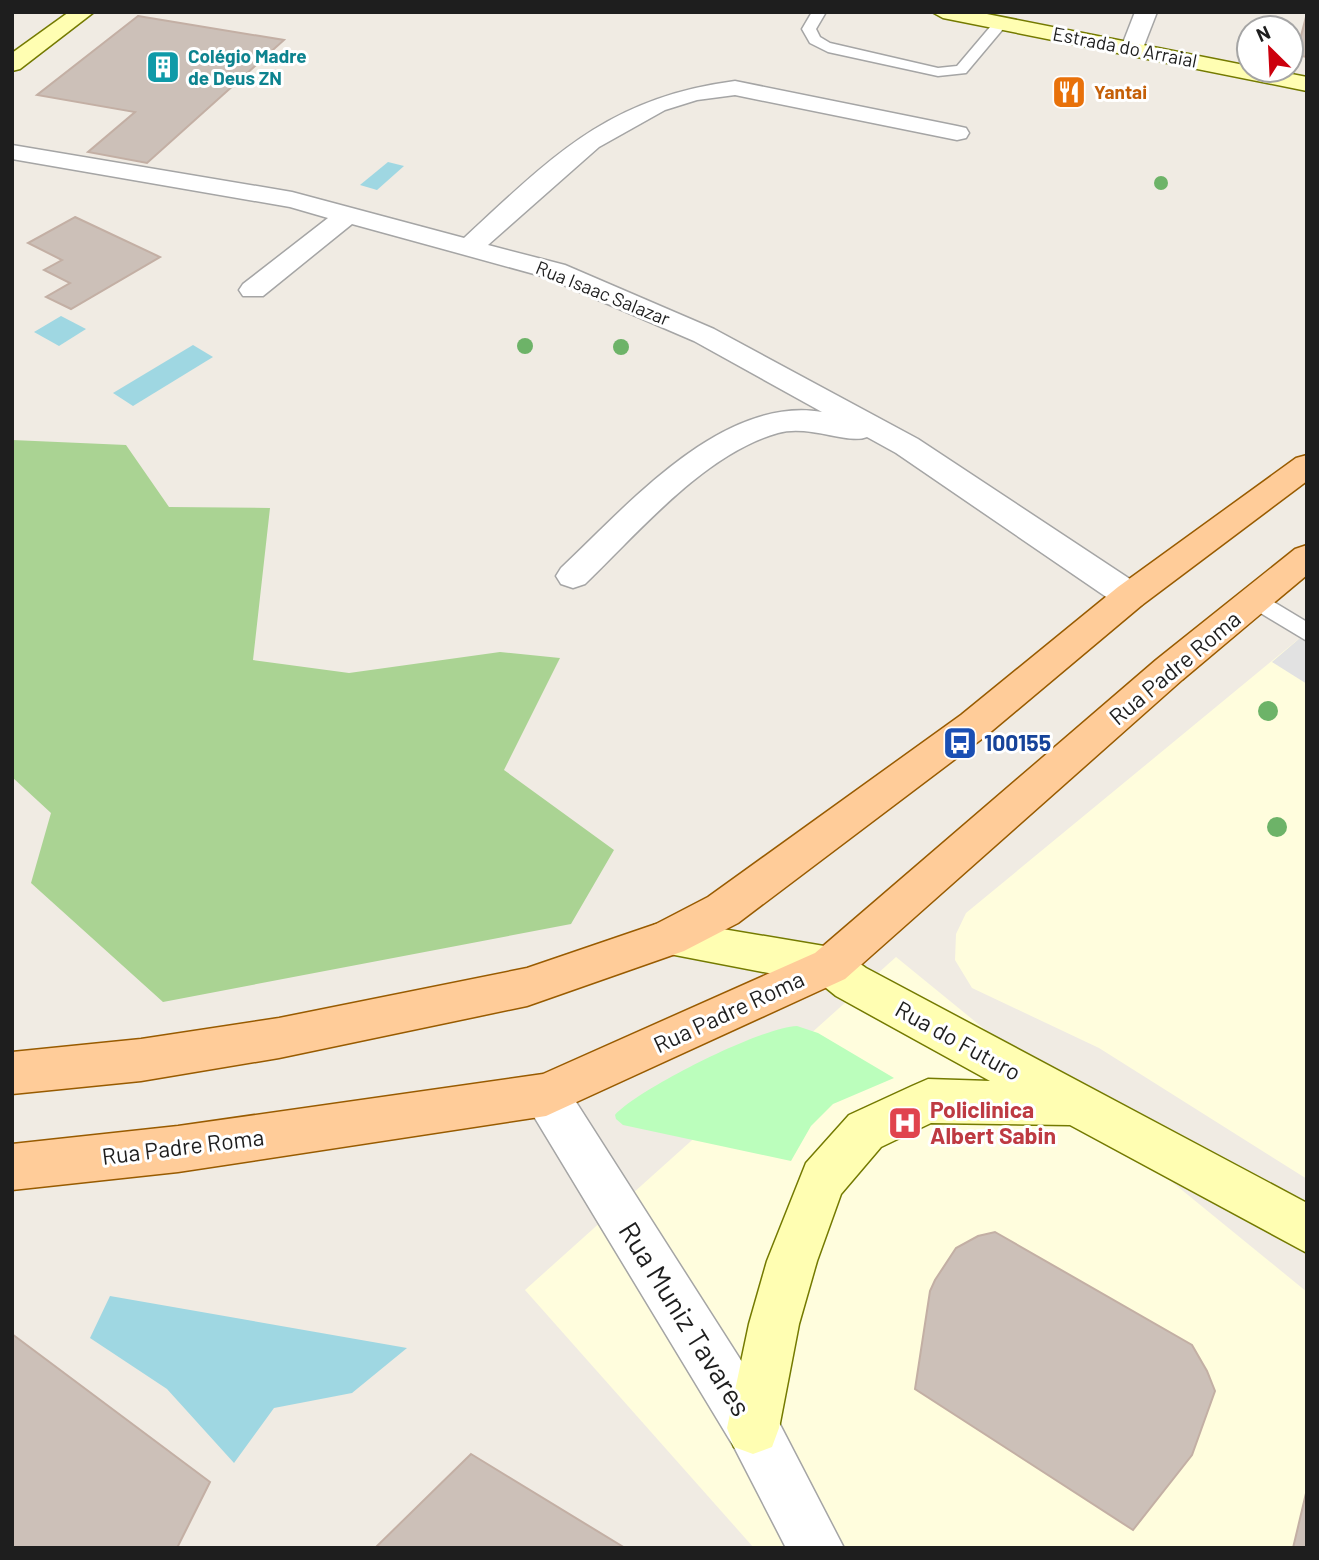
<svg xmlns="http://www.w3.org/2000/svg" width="1319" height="1560" viewBox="0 0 1319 1560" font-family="Barlow,sans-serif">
	<rect width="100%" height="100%" fill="#f0ebe3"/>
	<g fill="#fffddd">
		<path d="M1307 632V1179L1099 1048 972 988 955 960 956 934 966 913Z"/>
		<path d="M896 957 1307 1292V1548H754L525 1290Z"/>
	</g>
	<path fill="#aad393" d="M12 440 126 445 169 507 270 508 253 660 349 673 500 652 560 658 504 770 614 850 571 924 163 1002 31 883 51 813 12 777Z"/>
	<path fill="#bbfebc" d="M797 1026 818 1033 894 1078 833 1104 811 1126 791 1161 623 1125 616 1119 615 1115C640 1088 762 1027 797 1026Z"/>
	<path fill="#e2e2e2" d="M1307 632V684L1272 662Z"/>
	<g fill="#9fd7e2">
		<path d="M388 162 404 166 377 190 360 185Z"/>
		<path d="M61 316 86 329 59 346 34 332Z"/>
		<path d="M193 345 213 357 133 406 113 393Z"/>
		<path d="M110 1296 407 1348 352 1393 274 1408 234 1463 167 1389 90 1338Z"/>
	</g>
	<g fill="#ccc0b8" stroke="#c3afa4" stroke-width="2">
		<path d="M1307 13V57L1296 55Z"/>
		<path d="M138 16 284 40 147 163 88 152 135 112 37 95Z"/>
		<path d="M75 217 160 257 71 309 46 297 70 283 44 270 62 260 28 243Z"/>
		<path d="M995 1232 1192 1345 1207 1371 1215 1391 1192 1455 1133 1530 915 1389 930 1291 935 1280 956 1248 978 1236Z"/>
		<path d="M12 1334 210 1482 177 1548H12Z"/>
		<path d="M471 1454 625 1548H375Z"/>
		<path d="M1307 1489V1548H1293Z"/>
	</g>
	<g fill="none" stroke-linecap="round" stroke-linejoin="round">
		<g stroke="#a5a5a5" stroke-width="3">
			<g id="lane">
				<path d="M812 12H826L816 29 820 37 830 43 938 68 957 66 996 20 1008 23 966 73 938 76 828 52 810 43 802 29Z"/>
				<path d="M1257 592 1307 622V641L1249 606 1246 600 1249 594Z"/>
			</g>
		</g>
		<g stroke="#a5a5a5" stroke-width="3">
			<g id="street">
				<path d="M1135 12H1157L1143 48 1132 55 1121 48Z"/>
				<path d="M735 81 957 126 966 128 969 133 966 138 957 140 735 95 697 100 665 110 599 147 488 245 565 265 714 329 918 439 1142 587 1147 596 1142 605 1130 608 1118 605 896 453 867 437C848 445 809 424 778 433 704 454 639 532 585 584L573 588 561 584 556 576 561 568C627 506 722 395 822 412L694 341 545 277 352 224 263 296H243L239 290 243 284 328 218 290 207 12 159V145L292 192 464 238C554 155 608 98 735 81Z"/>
				<path d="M546 1074 562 1080 772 1409 844 1548H786L734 1447 530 1110 523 1095 530 1080Z"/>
			</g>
		</g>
		<g stroke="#747a00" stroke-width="3">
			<g id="secondary">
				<path d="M69 12H94L20 69 12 71V53Z"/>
				<path d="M932 12H977L1249 66V70H1271L1307 77V91L943 18Z"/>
				<path d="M669 920 830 947 845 953 866 968 1307 1203V1253L1070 1125 931 1123 881 1147 841 1194 817 1261 799 1324 779 1428 772 1447 753 1454 734 1447 727 1428 749 1324 767 1261 806 1163 849 1115 912 1086 928 1079 990 1081 836 996 820 983 654 951 648 938 654 925Z"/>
			</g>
		</g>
		<g stroke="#985b00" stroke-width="3">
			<g id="primary">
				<path d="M1307 455V481L1142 605 987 735 738 923 684 951 527 1006 279 1058 141 1081 12 1094V1052L141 1039 279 1018 527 968 656 924 708 897 961 715 1118 587 1296 458Z"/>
				<path d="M1307 545V575L1182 680 845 979 546 1116 178 1172 12 1190V1144L178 1126 543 1074 815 953 1156 660 1295 549Z"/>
			</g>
		</g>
		<use href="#lane" fill="#fff" fill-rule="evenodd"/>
		<use href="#street" fill="#fff" fill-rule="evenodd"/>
		<use href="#secondary" fill="#fffeb2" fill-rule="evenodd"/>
		<use href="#primary" fill="#fc9" fill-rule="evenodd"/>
	</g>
	<g fill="#6db368">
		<circle cx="1161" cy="183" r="7"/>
		<circle cx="525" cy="346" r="8"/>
		<circle cx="621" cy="347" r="8"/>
		<circle cx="1268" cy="711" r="10"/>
		<circle cx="1277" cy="827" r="10"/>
	</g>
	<defs>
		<g id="building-square" transform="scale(1.75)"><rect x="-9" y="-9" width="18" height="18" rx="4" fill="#0f9aa8" stroke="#fff"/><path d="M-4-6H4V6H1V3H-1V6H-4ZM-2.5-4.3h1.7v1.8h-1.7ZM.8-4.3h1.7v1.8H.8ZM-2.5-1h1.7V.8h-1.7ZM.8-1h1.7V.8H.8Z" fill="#fff"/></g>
		<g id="restaurant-square" transform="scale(1.75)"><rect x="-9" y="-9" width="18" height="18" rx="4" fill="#e8710a" stroke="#fff"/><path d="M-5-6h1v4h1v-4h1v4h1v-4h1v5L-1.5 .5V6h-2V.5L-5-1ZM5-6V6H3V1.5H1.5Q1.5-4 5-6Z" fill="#fff"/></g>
		<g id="bus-square" transform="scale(1.75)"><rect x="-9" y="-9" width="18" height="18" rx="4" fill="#1a4fb4" stroke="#fff"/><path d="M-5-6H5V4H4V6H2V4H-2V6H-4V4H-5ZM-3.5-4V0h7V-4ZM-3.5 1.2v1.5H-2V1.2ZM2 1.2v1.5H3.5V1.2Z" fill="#fff"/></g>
		<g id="hospital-square" transform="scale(1.75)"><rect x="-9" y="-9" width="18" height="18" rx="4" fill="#e0444e" stroke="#fff"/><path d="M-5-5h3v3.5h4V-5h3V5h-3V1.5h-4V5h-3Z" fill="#fff"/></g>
	</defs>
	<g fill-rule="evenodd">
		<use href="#building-square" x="163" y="67"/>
		<use href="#restaurant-square" x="1069" y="92"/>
		<use href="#bus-square" x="960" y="743"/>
		<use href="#hospital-square" x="905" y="1123"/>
	</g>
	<g text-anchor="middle" stroke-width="6" stroke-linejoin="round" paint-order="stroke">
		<g font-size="19" fill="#1e1e1e" stroke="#fff">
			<text transform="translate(1125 47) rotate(11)" y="7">Estrada do Arraial</text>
			<text transform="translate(603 293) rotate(22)" y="7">Rua Isaac Salazar</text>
		</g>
		<g font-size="19" font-weight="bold" fill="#0d838f" stroke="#fff" text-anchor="start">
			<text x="188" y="63">Colégio Madre<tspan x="188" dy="22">de Deus ZN</tspan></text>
		</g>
		<g font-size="19" font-weight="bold" fill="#c56008" stroke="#fff" text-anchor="start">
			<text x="1094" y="99">Yantai</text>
		</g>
		<g font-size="23" fill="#1e1e1e" stroke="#fff">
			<text transform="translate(1175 668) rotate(-40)" y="8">Rua Padre Roma</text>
			<text transform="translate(729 1012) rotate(-25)" y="8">Rua Padre Roma</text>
			<text transform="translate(958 1041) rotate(29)" y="8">Rua do Futuro</text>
			<text transform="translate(183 1147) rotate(-7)" y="8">Rua Padre Roma</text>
		</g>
		<g font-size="23" font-weight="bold" fill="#164399" stroke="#fff" text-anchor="start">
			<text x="984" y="751">100155</text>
		</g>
		<g font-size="23" font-weight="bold" fill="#be3a42" stroke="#fff" text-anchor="start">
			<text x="930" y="1118">Policlinica<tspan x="930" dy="26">Albert Sabin</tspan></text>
		</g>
		<g font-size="28" fill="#1e1e1e" stroke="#fff">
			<text transform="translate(685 1319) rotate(58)" y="10">Rua Muniz Tavares</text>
		</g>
	</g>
	<rect width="1319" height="1560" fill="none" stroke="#1e1e1e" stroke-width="28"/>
	<g transform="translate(1270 49) rotate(336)"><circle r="33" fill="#ffffff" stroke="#a5a5a5" stroke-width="2"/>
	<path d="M0-5L12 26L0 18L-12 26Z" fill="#cc000d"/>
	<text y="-10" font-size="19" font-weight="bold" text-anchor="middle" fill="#1e1e1e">N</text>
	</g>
</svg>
